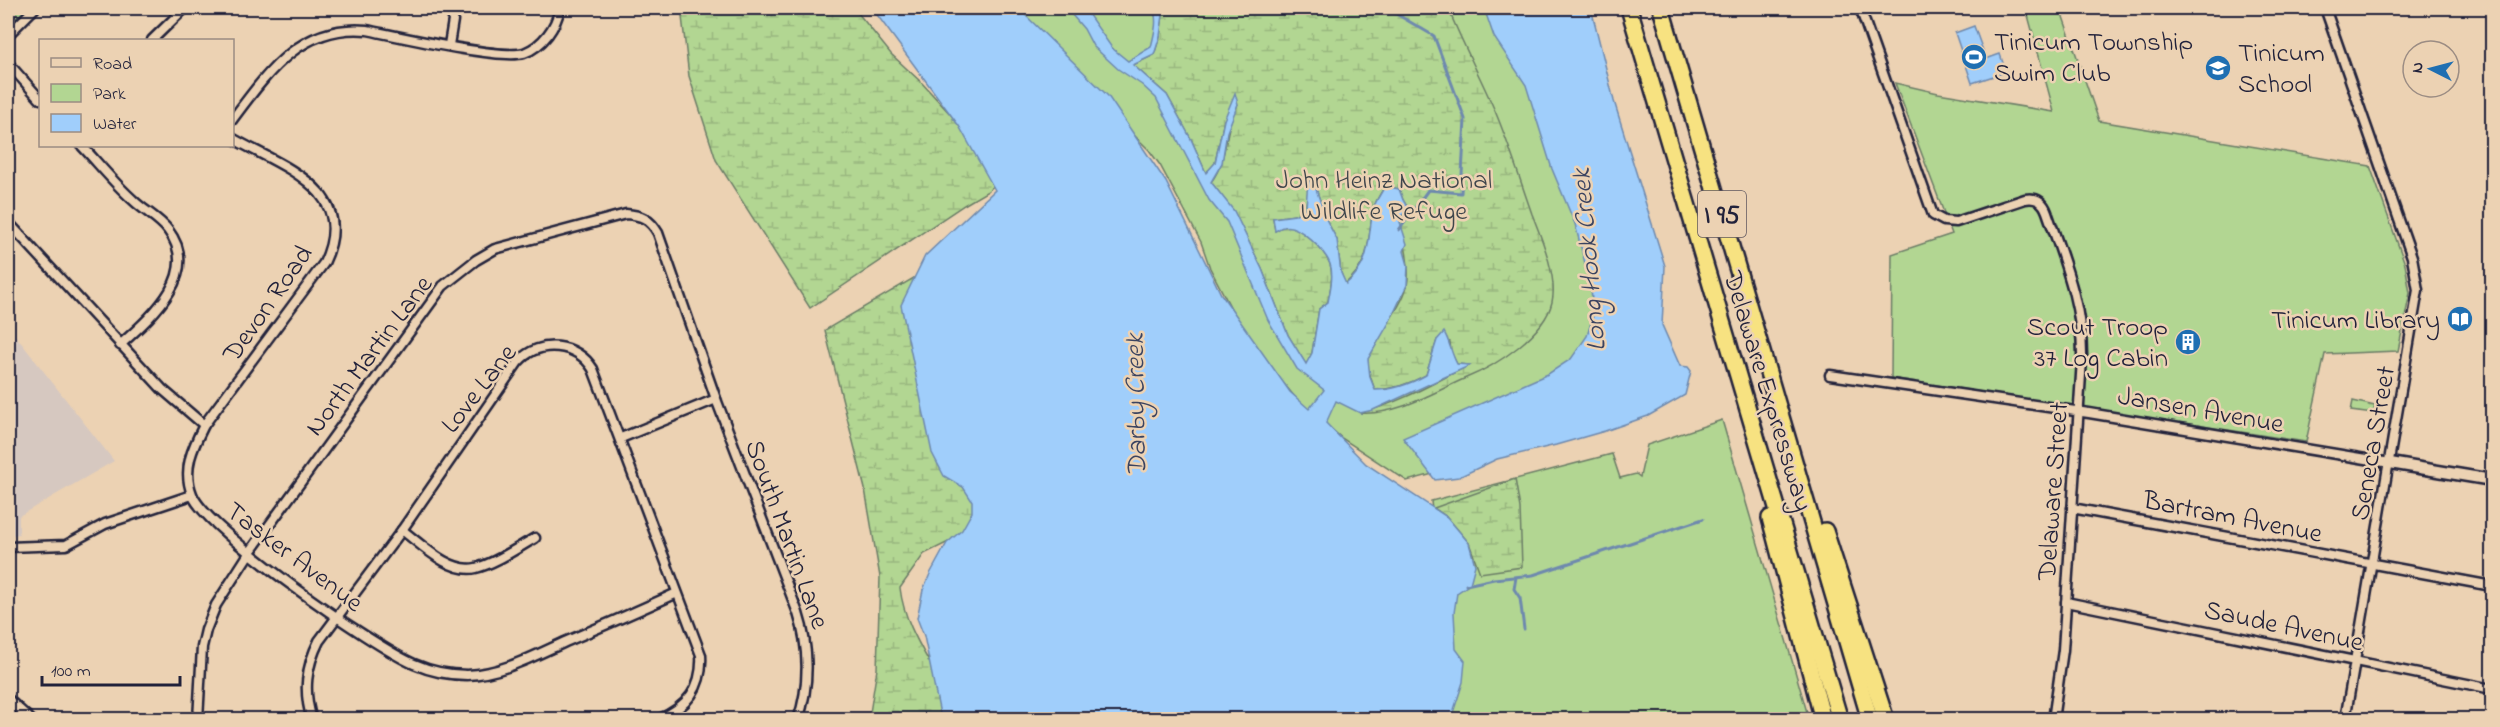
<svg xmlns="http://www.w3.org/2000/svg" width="2500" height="727" viewBox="0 0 2500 727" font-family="'Indie Flower',sans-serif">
	<defs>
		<pattern id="wetland-marsh" width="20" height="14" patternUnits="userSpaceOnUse" patternTransform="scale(1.5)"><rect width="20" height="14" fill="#b2d692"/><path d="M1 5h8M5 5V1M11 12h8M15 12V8" fill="none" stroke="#99b77f"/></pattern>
		<pattern id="cemetery-stones" width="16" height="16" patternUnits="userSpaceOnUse" patternTransform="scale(1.5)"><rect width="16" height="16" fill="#b2d692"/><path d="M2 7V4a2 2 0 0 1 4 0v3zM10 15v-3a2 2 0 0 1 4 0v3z" fill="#99b77f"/></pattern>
	</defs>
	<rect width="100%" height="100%" fill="#ecd2b3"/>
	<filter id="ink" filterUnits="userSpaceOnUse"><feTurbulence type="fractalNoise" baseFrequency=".0167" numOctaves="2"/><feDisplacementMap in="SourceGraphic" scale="12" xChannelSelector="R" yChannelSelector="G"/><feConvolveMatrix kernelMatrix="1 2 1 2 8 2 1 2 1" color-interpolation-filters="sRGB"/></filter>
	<g filter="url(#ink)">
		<path fill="#d6c8c0" d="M8 326 114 461 19 516V534L8 536Z"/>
		<g fill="#b2d692" stroke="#6a7c66" stroke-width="1.5">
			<path d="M8 8H35L8 35Z"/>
			<path d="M1006 8H1531L1602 295 1574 436 1407 481 1343 439 1299 402 1247 339 1210 268 1201 242 1160 165 1149 150Z"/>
			<path d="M2026 8H2060L2099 121 2370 166 2405 264 2410 293 2398 351 2325 354 2306 442 1891 378 1892 254 1952 234 1895 83 1938 93 2054 112Z"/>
			<path d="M1722 420 1809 719 1404 720 1432 510 1431 501 1612 454 1620 478 1636 474 1640 477 1647 445Z"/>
		</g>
		<g fill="url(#wetland-marsh)" stroke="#6a7c66" stroke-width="1.5">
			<path d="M681 8H854L891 54 921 82 952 116 1000 180 988 191 964 205 810 308 716 160 689 76Z"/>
			<path d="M1164 8H1448C1462 43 1480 76 1495 111 1509 144 1520 180 1532 214 1541 237 1558 277 1552 302 1545 334 1496 366 1466 378 1434 392 1396 416 1360 413 1398 404 1434 383 1469 365L1457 364 1451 352 1450 342 1437 340 1426 375C1410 384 1394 389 1375 390 1372 381 1366 368 1368 359 1372 339 1401 311 1407 286 1411 268 1404 239 1400 222L1402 215 1409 210 1403 200 1399 189 1385 186C1381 193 1376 200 1374 207 1366 239 1374 259 1345 284L1341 273 1337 240 1327 221 1315 186 1309 180 1306 207 1295 215 1273 218 1275 231C1278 229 1281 227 1284 226 1298 223 1325 251 1330 264 1334 275 1330 291 1328 302L1319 309 1312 353 1306 365 1288 335 1262 269 1234 212 1211 182C1229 159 1223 130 1238 104L1224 120 1215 163 1206 173 1191 139 1167 95 1133 65 1154 55 1160 36Z"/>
			<path d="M1028 211 987 523 924 554 900 588C906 638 942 672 956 719H869L877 669 880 577 865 489 825 330Z"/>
			<path d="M1515 479 1520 508 1522 567 1480 573 1469 543 1447 517 1434 508Z"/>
		</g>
		<path fill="url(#cemetery-stones)" stroke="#6a7c66" stroke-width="1.5" d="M2353 401 2375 406 2373 414 2351 411Z"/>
		<g fill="#a0cefb" stroke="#6e89ae" stroke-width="1.5">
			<path d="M872 8H1018L1108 96 1166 182 1221 294 1290 392 1309 409 1324 390 1297 369 1268 320 1227 222 1209 200 1156 98 1142 85 1118 69 1093 46 1084 29 1066 8H1084L1112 48 1128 61 1151 47C1154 35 1159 18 1152 8H1164L1160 36 1154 55 1133 65 1167 95 1191 139 1206 173 1215 163 1224 120 1235 93 1238 104 1227 132 1222 163 1211 182 1234 211 1262 269 1288 335 1306 364 1312 353 1319 309 1328 302C1330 291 1334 275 1330 264 1325 251 1298 223 1284 227 1280 227 1278 230 1275 231L1273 218 1295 215 1306 207 1308 180 1315 186 1327 221 1337 240 1341 273 1346 284C1374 260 1366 238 1374 207 1376 200 1382 192 1385 186L1399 189 1403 200 1409 210 1402 215 1400 222 1407 244 1404 251 1408 265 1407 285 1389 323 1368 359 1370 377 1375 390C1394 390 1410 384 1426 375L1437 340 1444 332C1450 342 1451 353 1457 364L1471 365 1373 410 1360 413 1336 401 1326 423 1366 464 1447 517 1469 543 1475 565 1470 584 1457 593 1454 613 1456 649 1465 661 1463 682 1451 719H941L924 636 917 618 923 590 930 574 947 543 962 530 972 512V501L963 487 944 476 932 453 901 305 925 256 995 190 959 126Z"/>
			<path d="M1484 8H1591L1614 101 1665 266 1662 325 1680 366 1688 367 1691 371 1685 395 1648 416 1605 431 1556 445 1497 459 1459 477 1435 480 1403 438 1548 374 1571 359 1587 336 1593 316 1591 287 1575 224 1552 169 1526 85 1494 37Z"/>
			<path d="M1974 26 1986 59 2000 54 2006 72 1972 83 1955 33Z"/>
		</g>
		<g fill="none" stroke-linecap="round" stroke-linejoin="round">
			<g stroke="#6e89ae" stroke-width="3">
				<path d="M1386 8 1434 36 1465 119 1461 193 1428 190 1399 230"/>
				<path d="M1516 577 1514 589 1520 598 1524 629"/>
				<path d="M1466 585 1494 579 1533 575 1703 519"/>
			</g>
			<g stroke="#22223b" stroke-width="13">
				<g id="minor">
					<path d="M1860 8 1933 215 1944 221 1956 222 2025 199C2036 197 2043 201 2047 212 2064 261 2083 307 2082 359L2063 650 2053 720"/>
					<path d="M2325 8 2412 257 2418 290 2345 720"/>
					<path d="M8 35 35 8"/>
					<path d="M152 40 185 8"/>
					<path d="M449 45 455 8"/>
					<path d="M8 63 40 99"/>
					<path d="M232 120C268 72 301 24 367 30 397 36 500 60 524 53 543 46 556 27 560 8"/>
					<path d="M232 138C282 167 359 189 324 263L204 425C193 447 182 469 192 494 205 530 374 647 414 664 430 671 448 675 467 675 501 674 534 656 565 642 603 626 640 610 677 593"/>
					<path d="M82 146C99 164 114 183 133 200 144 211 159 218 168 230 202 274 151 317 120 345"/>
					<path d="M8 222 162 389 204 425"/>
					<path d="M1830 375 2089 413 2390 463"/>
					<path d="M621 438 716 399"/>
					<path d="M2072 508 2492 586"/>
					<path d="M402 530C421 544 450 574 476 568 496 563 517 548 535 538"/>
					<path d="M8 547 66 545 105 524 192 495"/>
					<path d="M2066 602 2492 689"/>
					<path d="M8 699 31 720"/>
					<path d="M198 720 202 647 206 630 216 605 250 552 443 286 476 260 495 249 626 214C641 215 650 219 658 233L716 399 798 613C809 647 810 685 798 720"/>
					<path d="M312 720C303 691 306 667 319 641L402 530 518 362C540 338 577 343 593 369L701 655C703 688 687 707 658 720"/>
				</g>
			</g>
			<g stroke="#22223b" stroke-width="15">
				<path id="tertiary" d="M2390 463 2492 480"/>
			</g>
			<g stroke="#22223b" stroke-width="20">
				<g id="motorway">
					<path d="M1629 8 1840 720"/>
					<path d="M1661 8 1870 720"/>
					<path d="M1770 518 1823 720"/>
					<path d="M1825 531 1886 720"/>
				</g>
			</g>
			<use href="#minor" stroke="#ecd2b3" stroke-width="8"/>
			<use href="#tertiary" stroke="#ecd2b3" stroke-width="10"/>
			<use href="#motorway" stroke="#f7e281" stroke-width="15"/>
		</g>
	</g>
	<defs>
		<g id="stadium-disc" transform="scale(1.35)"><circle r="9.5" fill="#1f6fb2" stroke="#ecd2b3"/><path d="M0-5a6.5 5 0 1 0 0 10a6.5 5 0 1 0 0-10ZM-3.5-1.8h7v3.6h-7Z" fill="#fff"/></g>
		<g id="school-disc" transform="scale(1.35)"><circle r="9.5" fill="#1f6fb2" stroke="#ecd2b3"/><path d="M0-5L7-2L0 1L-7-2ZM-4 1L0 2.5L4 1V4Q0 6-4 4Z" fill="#fff"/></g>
		<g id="library-disc" transform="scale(1.35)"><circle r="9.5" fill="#1f6fb2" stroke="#ecd2b3"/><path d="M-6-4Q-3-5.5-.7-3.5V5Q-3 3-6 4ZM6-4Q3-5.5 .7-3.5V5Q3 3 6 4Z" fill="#fff"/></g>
		<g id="building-disc" transform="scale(1.35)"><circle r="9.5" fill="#1f6fb2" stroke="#ecd2b3"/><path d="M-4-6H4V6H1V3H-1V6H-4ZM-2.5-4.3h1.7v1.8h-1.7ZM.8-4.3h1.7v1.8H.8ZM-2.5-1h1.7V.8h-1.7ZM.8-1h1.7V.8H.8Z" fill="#fff"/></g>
	</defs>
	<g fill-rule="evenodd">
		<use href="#stadium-disc" x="1974" y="57"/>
		<use href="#school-disc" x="2218" y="68"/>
		<use href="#library-disc" x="2460" y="319"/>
		<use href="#building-disc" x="2188" y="342"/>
	</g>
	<g text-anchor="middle" stroke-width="5" stroke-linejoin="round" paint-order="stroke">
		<rect fill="#ecd2b3" stroke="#5f575f" stroke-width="1.5" x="1698" y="191" width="48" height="46" rx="4.5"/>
		<g font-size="26" font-weight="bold" fill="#22223b">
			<text x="1722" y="223">I 95</text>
		</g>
		<g font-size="27" fill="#22223b" stroke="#ecd2b3" text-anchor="start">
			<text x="1994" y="50">Tinicum Township<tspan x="1994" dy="31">Swim Club</tspan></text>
			<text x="2238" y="61">Tinicum<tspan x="2238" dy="31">School</tspan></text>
			<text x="2440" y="328" text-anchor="end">Tinicum Library</text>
			<text x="2168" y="335" text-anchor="end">Scout Troop<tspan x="2168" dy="31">37 Log Cabin</tspan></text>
		</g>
		<g font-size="27" fill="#3f464c" stroke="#ecd2b3">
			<text x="1384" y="188">John Heinz National<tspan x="1384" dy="31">Wildlife Refuge</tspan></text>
		</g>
		<g font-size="27" fill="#22223b" stroke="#ecd2b3">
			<text transform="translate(267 303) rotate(-55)" y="9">Devon Road</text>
			<text transform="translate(368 355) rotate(-53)" y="9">North Martin Lane</text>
			<text transform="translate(478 388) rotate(-52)" y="9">Love Lane</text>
			<text transform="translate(1769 391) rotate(73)" y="9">Delaware Expressway</text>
			<text transform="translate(2201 409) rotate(10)" y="9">Jansen Avenue</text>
			<text transform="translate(2372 443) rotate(-80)" y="9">Seneca Street</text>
			<text transform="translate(2052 491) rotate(-86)" y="9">Delaware Street</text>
			<text transform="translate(2233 516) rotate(11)" y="9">Bartram Avenue</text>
			<text transform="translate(788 534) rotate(70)" y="9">South Martin Lane</text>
			<text transform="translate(295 556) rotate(37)" y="9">Tasker Avenue</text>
			<text transform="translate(2284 625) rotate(12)" y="9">Saude Avenue</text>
		</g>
		<g font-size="28" font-style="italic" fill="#3b4461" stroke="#ecd2b3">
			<text transform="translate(1587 260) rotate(-95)" y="10">Long Hook Creek</text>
			<text transform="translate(1134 405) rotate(-91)" y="10">Darby Creek</text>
		</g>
	</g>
	<rect width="2500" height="727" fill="none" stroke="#ecd2b3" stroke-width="30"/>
	<rect x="15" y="15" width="2470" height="697" fill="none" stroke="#22223b" stroke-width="2" filter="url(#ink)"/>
	<rect x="39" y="39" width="195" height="108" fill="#ecd2b3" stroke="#9b8c83" stroke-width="1.5"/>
	<rect x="51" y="58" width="30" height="9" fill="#ecd2b3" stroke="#9b8c83" stroke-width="1.5"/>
	<text x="93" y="69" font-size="18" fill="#22223b">Road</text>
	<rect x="51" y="84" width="30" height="18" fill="#b2d692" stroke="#9b8c83" stroke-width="1.5"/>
	<text x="93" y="99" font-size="18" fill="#22223b">Park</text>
	<rect x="51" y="114" width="30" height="18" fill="#a0cefb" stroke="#9b8c83" stroke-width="1.5"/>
	<text x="93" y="129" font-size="18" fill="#22223b">Water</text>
	<g transform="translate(2431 69) rotate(276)"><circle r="28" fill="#ecd2b3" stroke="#9b8c83" stroke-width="1.5"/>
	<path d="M0-4.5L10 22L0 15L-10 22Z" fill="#1f6fb2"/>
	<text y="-9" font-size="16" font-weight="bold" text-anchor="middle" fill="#22223b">N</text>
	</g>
	<path d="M42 676v9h138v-9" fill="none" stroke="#22223b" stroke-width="3"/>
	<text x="51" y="676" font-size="18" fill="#22223b" stroke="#ecd2b3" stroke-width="4.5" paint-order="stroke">100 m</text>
</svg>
